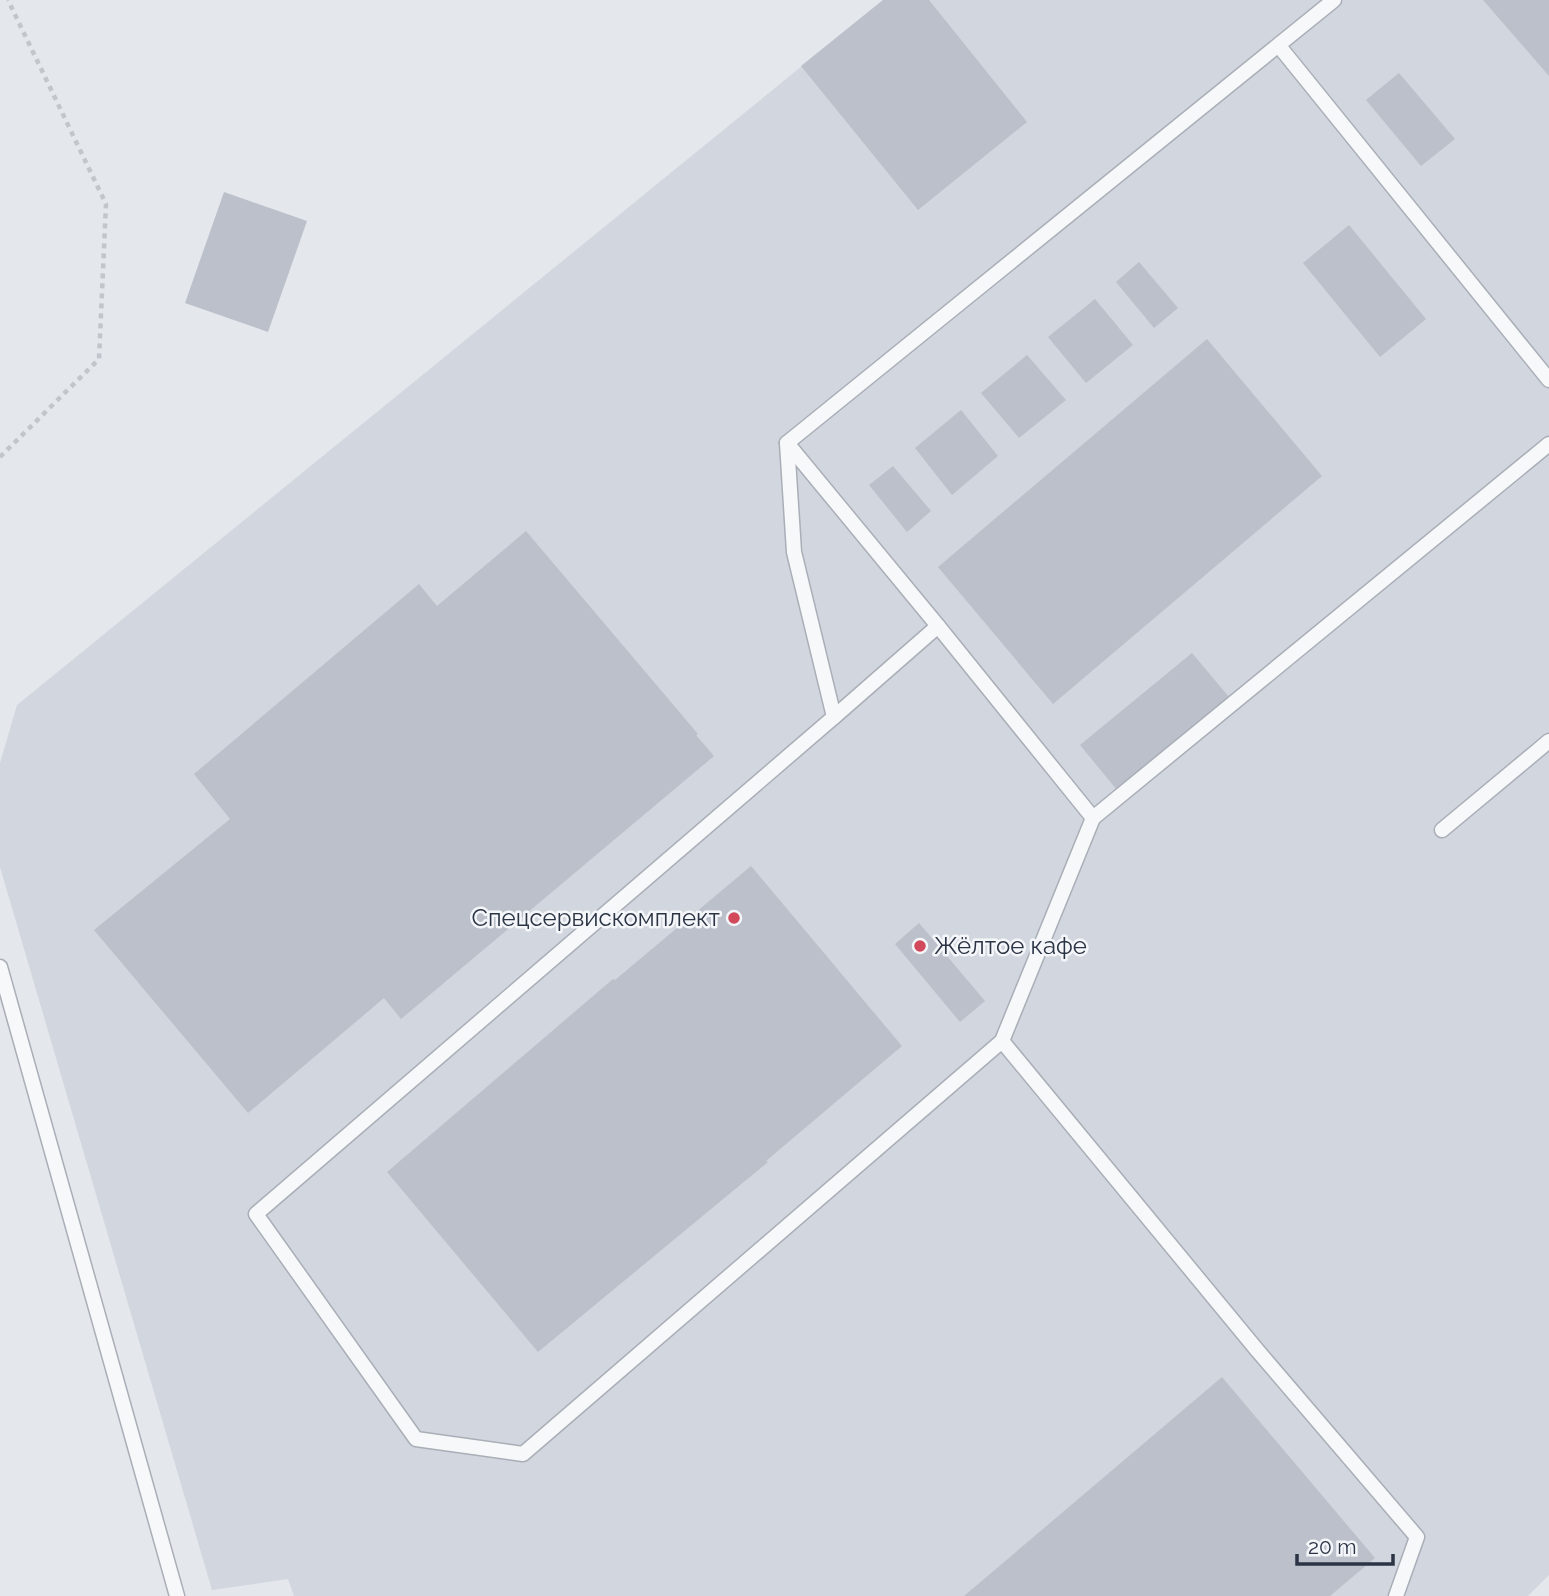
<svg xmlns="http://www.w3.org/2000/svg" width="1549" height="1596" viewBox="0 0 1549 1596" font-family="Raleway,sans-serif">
	<rect width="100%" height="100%" fill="#e4e7ec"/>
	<path fill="#d2d6de" d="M883 0H1549V1575L1528 1596H294L288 1579 212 1590 0 867V763L17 705Z"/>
	<g fill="#bbc0ca">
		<path d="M883 0H929L1027 122 918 210 801 66Z"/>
		<path d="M1483 0H1549V76Z"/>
		<path d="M1399 73 1455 139 1421 166 1366 100Z"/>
		<path d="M224 192 307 221 268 332 185 303Z"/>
		<path d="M1349 225 1426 319 1380 357 1303 263Z"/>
		<path d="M1139 262 1178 308 1154 328 1116 282Z"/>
		<path d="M1095 299 1133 345 1086 383 1048 337Z"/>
		<path d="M1207 339 1322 476 1053 704 938 567Z"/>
		<path d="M1027 355 1066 400 1019 438 981 393Z"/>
		<path d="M961 410 998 456 952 495 915 448Z"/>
		<path d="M893 466 931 511 907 532 869 485Z"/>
		<path d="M526 531 698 734 696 735 714 756 401 1019 384 998 248 1113 94 930 230 819 194 774 419 584 437 606Z"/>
		<path d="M1192 653 1229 697 1117 790 1080 745Z"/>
		<path d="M751 866 902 1046 766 1161 768 1162 538 1352 387 1172 613 979 615 980Z"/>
		<path d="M919 923 985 1001 960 1022 895 944Z"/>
		<path d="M1222 1377 1375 1558 1330 1596H964Z"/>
	</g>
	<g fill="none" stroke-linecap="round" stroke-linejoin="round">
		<g stroke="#a9aeb7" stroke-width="17">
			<g id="lane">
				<path d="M1279 46 1549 380"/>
				<path d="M787 443 938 626 1093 818 1549 444"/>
				<path d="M834 717 938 626"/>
				<path d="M1093 818 1002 1041 523 1454 416 1439 256 1214 834 717 794 552 787 443 1334 0"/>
				<path d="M1442 830 1549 741"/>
				<path d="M0 967 177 1596"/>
				<path d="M1002 1041 1257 1350 1417 1537 1396 1596"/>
			</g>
		</g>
		<path stroke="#c2c5cb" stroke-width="4.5" stroke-dasharray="5 5" stroke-linecap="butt" d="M0 457 99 359 106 204 8 0"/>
		<use href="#lane" stroke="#f7f8fa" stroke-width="14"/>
	</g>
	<g fill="#d1495b" stroke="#f4f6f9" stroke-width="2.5">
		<circle cx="734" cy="918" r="7"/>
		<circle cx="920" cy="946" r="7"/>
	</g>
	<g text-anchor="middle" stroke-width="5" stroke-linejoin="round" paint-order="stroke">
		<g font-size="24" fill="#2b3445" stroke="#f4f6f9" text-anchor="end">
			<text x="720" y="926">Спецсервискомплект</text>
			<text x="934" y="954" text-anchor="start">Жёлтое кафе</text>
		</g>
	</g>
	<path d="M1297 1554v10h96v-10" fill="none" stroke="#2b3445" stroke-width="3.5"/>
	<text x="1308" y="1554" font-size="21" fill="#2b3445" stroke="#f4f6f9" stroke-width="5" paint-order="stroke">20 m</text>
</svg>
